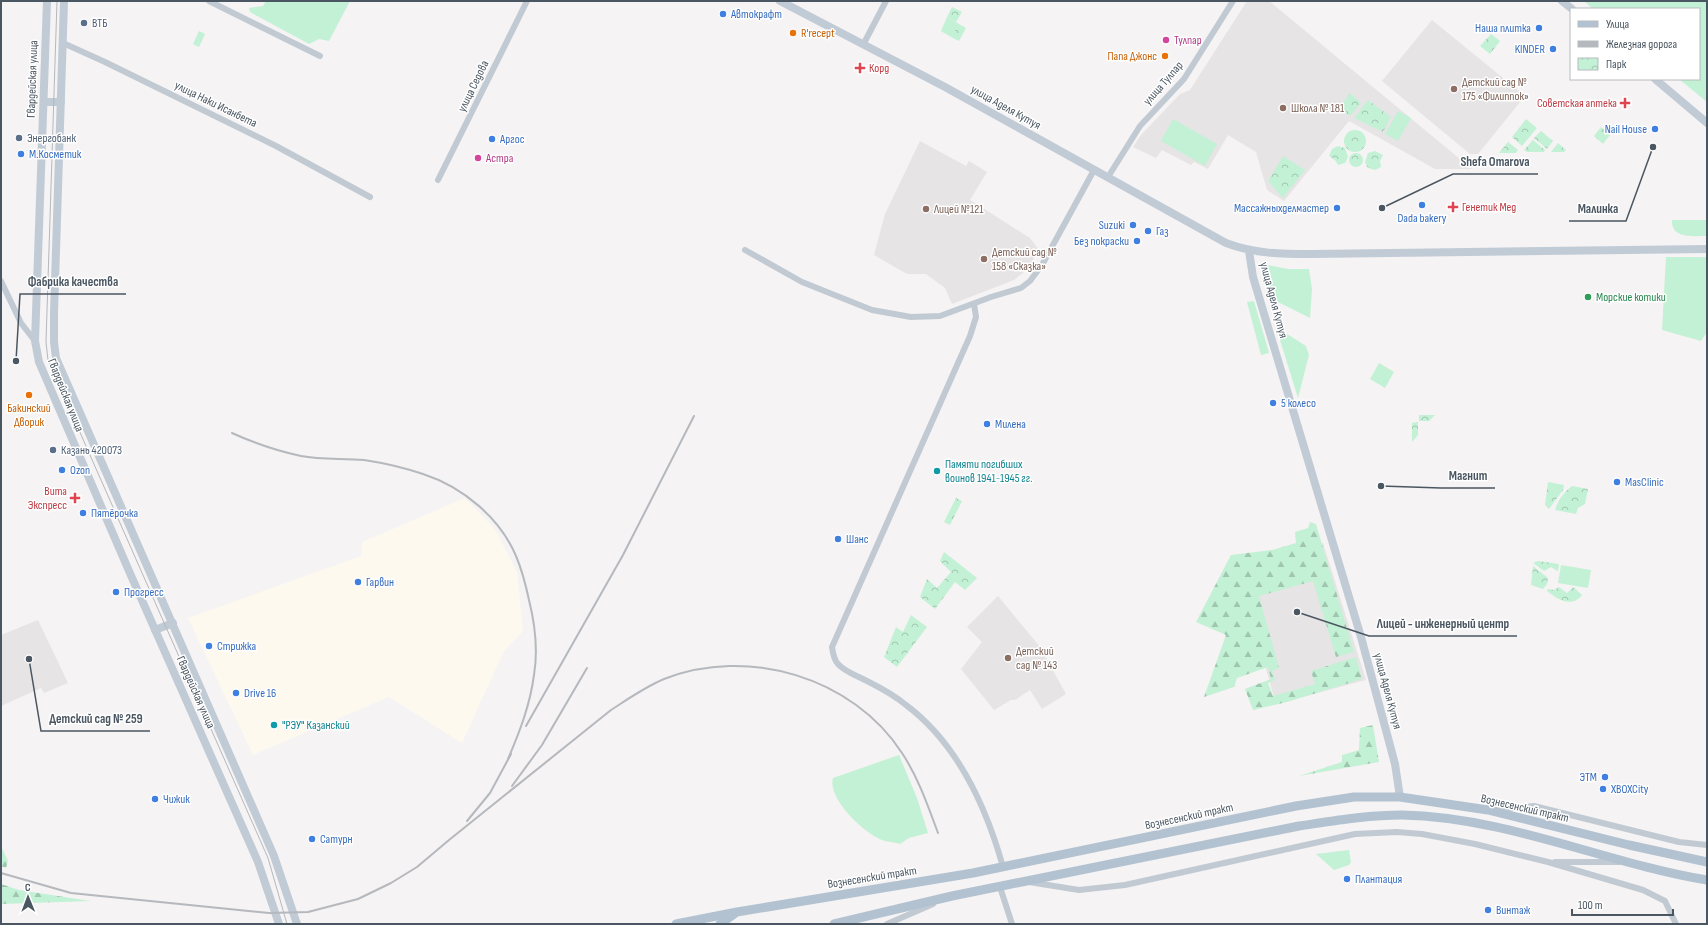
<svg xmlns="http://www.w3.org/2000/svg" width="1708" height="925" viewBox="0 0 1708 925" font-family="'Sofia Sans Condensed',sans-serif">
	<defs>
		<pattern id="forest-firs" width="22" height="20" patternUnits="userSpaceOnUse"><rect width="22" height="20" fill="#c3f1d5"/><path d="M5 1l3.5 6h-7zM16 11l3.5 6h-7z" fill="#a0c6b0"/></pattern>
		<pattern id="park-crowns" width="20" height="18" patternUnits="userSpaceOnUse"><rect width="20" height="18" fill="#c3f1d5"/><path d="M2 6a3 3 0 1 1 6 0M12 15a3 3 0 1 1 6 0" fill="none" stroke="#a0c6b0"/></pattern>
	</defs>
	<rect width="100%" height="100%" fill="#f5f3f3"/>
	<path fill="#fdf9ef" d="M465 498 495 529 517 572 523 631 504 651 462 743 389 697 253 755 188 618 361 556 362 542Z"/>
	<g fill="#e6e4e5">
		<path d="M1247 1H1269L1472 169H1435L1349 121 1284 201 1267 190 1256 152 1228 135 1208 169 1194 162 1191 165 1162 150 1156 158 1133 147 1141 135 1180 94 1190 90Z"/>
		<path d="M1432 20 1525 96 1478 154H1470L1382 81Z"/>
		<path d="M920 141 966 166 969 161 987 172 970 200 1030 238 1038 249 1029 268 1014 280 952 304 945 288 926 274H907L874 255 885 214Z"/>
		<path d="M1323 543 1366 680 1276 704 1240 579 1273 557Z"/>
		<path d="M998 596 1040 647 1066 694 1042 709 1030 690 1015 700H1011L994 710 961 669 982 642 967 627Z"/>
		<path d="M38 620 68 683 44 693 41 688 1 706V635Z"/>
	</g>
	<g fill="#c3f1d5">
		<path d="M266 1H350L329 41 319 39 309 44 250 12 249 8 263 6Z"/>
		<path d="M1584 1H1707V102L1679 79H1699V9H1593Z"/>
		<path d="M947 17 959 24 951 37 941 31Z"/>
		<path d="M1398 111 1411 118 1398 141 1385 134Z"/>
		<path d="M1173 119 1217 144 1205 166 1161 141Z"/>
		<path d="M1672 220H1707V236C1693 236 1671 239 1672 220Z"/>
		<path d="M1666 257H1707V332L1701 341 1662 330Z"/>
		<path d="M1267 265 1288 269H1309L1312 289 1310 318 1268 297 1262 268Z"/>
		<path d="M1254 301 1269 353 1261 355 1247 302Z"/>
		<path d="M1276 327 1306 346 1309 355 1298 398Z"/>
		<path d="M1379 363 1394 372 1385 388 1370 379Z"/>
		<path d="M1561 565 1591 570 1588 588 1558 583Z"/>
		<path d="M899 755 917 798 928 833 909 838 900 844C894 842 887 842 882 840 864 833 827 798 833 778Z"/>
		<path d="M1349 850 1351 862 1349 865 1334 870 1316 854Z"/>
	</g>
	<g fill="url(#forest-firs)">
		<path d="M1310 522 1316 524 1354 652 1336 657 1313 581 1259 596 1279 668 1272 671 1275 680 1268 683 1273 696 1315 684 1311 671 1356 657 1362 679 1287 702 1253 710 1245 689 1271 679 1268 667 1237 678 1234 687 1204 697 1226 635 1196 622 1231 555 1272 550 1296 543 1295 532 1308 528Z"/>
		<path d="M1373 725 1379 762 1299 776 1342 762V755L1359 750 1360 728Z"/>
		<path d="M1 846 8 861 6 868 1 866Z"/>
		<path d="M1 884 19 890 90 901 1 904Z"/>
	</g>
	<g fill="url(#park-crowns)">
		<path d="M952 7 962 12 956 22 947 17Z"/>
		<path d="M959 24 966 28 959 41 951 37Z"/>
		<path d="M199 31 205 34 199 47 193 44Z"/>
		<path d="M1491 34 1500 41 1490 54 1480 46Z"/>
		<path d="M1350 93 1361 103 1350 116 1339 108Z"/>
		<path d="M1368 100 1391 117 1383 132 1354 118Z"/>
		<path d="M1526 119 1537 128 1522 146 1512 137Z"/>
		<path d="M1601 127 1610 135 1603 144 1594 136Z"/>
		<circle cx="1355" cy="141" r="11"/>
		<path d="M1541 131 1553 141 1547 149 1534 138Z"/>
		<path d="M1533 140 1545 150 1544 152H1527L1524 150Z"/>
		<path d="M1508 142 1518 150 1516 153H1499Z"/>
		<path d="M1558 143 1566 150 1564 152H1551Z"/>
		<path d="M1338 146 1345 148 1348 157 1345 163 1338 165 1335 160 1329 156 1332 149Z"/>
		<path d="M1375 151 1383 155 1380 161 1381 167 1375 170 1368 168 1365 162 1368 153Z"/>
		<circle cx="1356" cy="160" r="7"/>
		<path d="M1283 156 1305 170 1283 198 1268 181Z"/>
		<path d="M1419 415H1435L1429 421H1419Z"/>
		<path d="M1418 422V435L1412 442V423Z"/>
		<path d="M1548 482 1564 485 1563 490 1549 509 1545 505Z"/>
		<path d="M1572 486 1588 489 1585 504 1578 508 1576 514 1555 510C1558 500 1563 493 1572 486Z"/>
		<path d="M956 498 962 501 950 525 944 522Z"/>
		<path d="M944 552 977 578 965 590 955 582 935 609 920 597 927 579 937 588 951 572 940 561Z"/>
		<path d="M1538 561 1559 564 1558 571 1551 567 1544 571 1533 563Z"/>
		<path d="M1533 566 1548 578 1547 584 1543 589 1531 585Z"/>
		<path d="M1559 587 1567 593 1573 587 1582 595C1572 608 1558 600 1547 591L1548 589 1554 590Z"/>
		<path d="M911 615 927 627 897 667 884 657 896 627 903 632Z"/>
	</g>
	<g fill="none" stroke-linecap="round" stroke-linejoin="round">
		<g stroke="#c1cad2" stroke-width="6">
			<path d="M209 1 320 56"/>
			<path d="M63 43 105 62 276 146 370 197"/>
			<path d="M863 45 886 1"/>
			<path d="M1108 177 1140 126 1184 79 1233 1"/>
			<path d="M438 180 527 1"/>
			<path d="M745 250 802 282 872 310 911 317 940 316 991 297 1021 288 1030 281 1042 265 1094 170"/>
			<path d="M1 281 21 323 35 341"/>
			<path d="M974 304 976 317 970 336 832 647C833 654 834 660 838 664 845 672 858 676 867 681 881 688 894 695 906 705 958 744 986 806 1003 867"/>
			<path d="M1495 810 1534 806 1679 842 1707 845"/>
			<path d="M1555 862H1620"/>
			<path d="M1029 882 1079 890 1125 885 1355 834 1397 832 1422 834 1475 844 1548 862 1643 890 1665 901 1676 924"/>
			<path d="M1000 887 1012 924"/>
			<path d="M887 924 933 904"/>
		</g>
		<g stroke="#c1cbd6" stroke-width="8">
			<path d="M47 1 35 341 39 362 129 571 258 862 279 924"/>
			<path d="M64 1 54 313V342L56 358 274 856 297 924"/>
			<path d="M780 1 945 87 1226 243C1255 254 1282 254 1312 254L1707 249"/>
			<path d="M1562 1 1572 9"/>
			<path d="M1655 79 1707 123"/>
			<path d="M44 102H61"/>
			<path d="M1249 251 1253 277 1361 637 1395 764 1400 797"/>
			<path d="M155 630 173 623"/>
		</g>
		<g stroke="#b3c2d1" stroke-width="9">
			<path d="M676 924 737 912 973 873 1296 806 1354 797H1400L1488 810 1629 845 1707 862"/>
			<path d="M720 924 734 914"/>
			<path d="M834 924 952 896 1299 826C1333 821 1367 815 1402 815 1507 817 1605 863 1707 880"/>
		</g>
		<path stroke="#b5b8bd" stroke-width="1" d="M57 1 46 342 48 360 268 858 287 924"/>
		<g stroke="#b5b8bd" stroke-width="2">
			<path d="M232 433C254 443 277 451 301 456 322 460 343 458 364 460 384 463 405 468 423 474 463 487 500 518 516 556 522 570 526 586 529 600 535 624 538 651 534 675 530 705 520 731 508 759"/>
			<path d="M526 726 623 555 694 416"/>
			<path d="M512 786 542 745 587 668"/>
			<path d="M467 821 490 793 511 754"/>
			<path d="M1 873 71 893 269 913 308 912 358 899 391 883 417 867 449 840 611 710C628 699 645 687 664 679 747 646 853 677 902 753 918 777 928 806 938 833"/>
		</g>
	</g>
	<g fill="#3f7fe0" stroke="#fff" stroke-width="1.5">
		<circle cx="723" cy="14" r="4"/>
		<circle cx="1539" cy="28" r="4"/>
		<circle cx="1553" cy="49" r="4"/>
		<circle cx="1655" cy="129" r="4"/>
		<circle cx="492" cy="139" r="4"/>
		<circle cx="21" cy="154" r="4"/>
		<circle cx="1422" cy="205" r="4"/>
		<circle cx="1337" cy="208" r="4"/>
		<circle cx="1133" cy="225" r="4"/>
		<circle cx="1148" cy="231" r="4"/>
		<circle cx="1137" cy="241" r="4"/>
		<circle cx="1273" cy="403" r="4"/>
		<circle cx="987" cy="424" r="4"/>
		<circle cx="62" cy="470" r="4"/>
		<circle cx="1617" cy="482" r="4"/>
		<circle cx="83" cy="513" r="4"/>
		<circle cx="838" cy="539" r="4"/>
		<circle cx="358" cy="582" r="4"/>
		<circle cx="116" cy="592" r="4"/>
		<circle cx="209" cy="646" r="4"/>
		<circle cx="236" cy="693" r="4"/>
		<circle cx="1605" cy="777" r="4"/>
		<circle cx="1603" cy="789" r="4"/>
		<circle cx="155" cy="799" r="4"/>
		<circle cx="312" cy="839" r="4"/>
		<circle cx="1347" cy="879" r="4"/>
		<circle cx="1488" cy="910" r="4"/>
	</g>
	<g fill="#5c6f8a" stroke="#fff" stroke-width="1.5">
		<circle cx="84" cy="23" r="4"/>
		<circle cx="19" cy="138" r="4"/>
		<circle cx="53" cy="450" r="4"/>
	</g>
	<g fill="#e8710a" stroke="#fff" stroke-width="1.5">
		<circle cx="793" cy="33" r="4"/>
		<circle cx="1165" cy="56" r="4"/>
		<circle cx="29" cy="395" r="4"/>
	</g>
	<g fill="#d1479c" stroke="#fff" stroke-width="1.5">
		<circle cx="1166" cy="40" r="4"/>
		<circle cx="478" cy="158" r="4"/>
	</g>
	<g fill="#e0444e" stroke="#fff" stroke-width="1.5">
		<path d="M858 62h4v4h4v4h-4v4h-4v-4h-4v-4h4z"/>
		<path d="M1623 97h4v4h4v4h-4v4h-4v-4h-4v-4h4z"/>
		<path d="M1451 201h4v4h4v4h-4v4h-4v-4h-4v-4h4z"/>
		<path d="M73 492h4v4h4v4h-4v4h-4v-4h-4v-4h4z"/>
	</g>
	<g fill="#8d6e63" stroke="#fff" stroke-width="1.5">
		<circle cx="1454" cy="89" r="4"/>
		<circle cx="1283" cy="108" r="4"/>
		<circle cx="926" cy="209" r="4"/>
		<circle cx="984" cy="259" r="4"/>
		<circle cx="1008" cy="658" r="4"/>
	</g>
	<circle fill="#2e9e5b" stroke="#fff" stroke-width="1.5" cx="1588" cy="297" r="4"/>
	<g fill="#0f9aa8" stroke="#fff" stroke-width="1.5">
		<circle cx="937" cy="471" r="4"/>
		<circle cx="274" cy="725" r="4"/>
	</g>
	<g text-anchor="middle" stroke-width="3" stroke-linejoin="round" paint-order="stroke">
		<g font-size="12" fill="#366cbe" stroke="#fff" text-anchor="start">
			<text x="731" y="18">Автокрафт</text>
			<text x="1531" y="32" text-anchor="end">Наша плитка</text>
			<text x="1545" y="53" text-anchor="end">KINDER</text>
			<text x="1647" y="133" text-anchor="end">Nail House</text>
			<text x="500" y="143">Аргос</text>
			<text x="29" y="158">М.Косметик</text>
			<text x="1329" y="212" text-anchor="end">Массажныхделмастер</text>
			<text x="1422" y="222" text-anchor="middle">Dada bakery</text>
			<text x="1125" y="229" text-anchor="end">Suzuki</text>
			<text x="1156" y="235">Газ</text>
			<text x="1129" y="245" text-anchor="end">Без покраски</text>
			<text x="1281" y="407">5 колесо</text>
			<text x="995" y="428">Милена</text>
			<text x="70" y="474">Ozon</text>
			<text x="1625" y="486">MasClinic</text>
			<text x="91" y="517">Пятёрочка</text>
			<text x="846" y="543">Шанс</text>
			<text x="366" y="586">Гарвин</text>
			<text x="124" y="596">Прогресс</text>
			<text x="217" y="650">Стрижка</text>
			<text x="244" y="697">Drive 16</text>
			<text x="1597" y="781" text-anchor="end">ЭТМ</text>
			<text x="1611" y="793">XBOXCity</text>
			<text x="163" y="803">Чижик</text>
			<text x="320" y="843">Сатурн</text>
			<text x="1355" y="883">Плантация</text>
			<text x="1496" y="914">Винтаж</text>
		</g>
		<g font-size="12" fill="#4e5e75" stroke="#fff" text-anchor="start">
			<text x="92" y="27">ВТБ</text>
			<text x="27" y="142">Энергобанк</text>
			<text x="61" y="454">Казань 420073</text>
		</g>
		<g font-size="12" fill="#c56008" stroke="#fff" text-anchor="start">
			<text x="801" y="37">R'recept</text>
			<text x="1157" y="60" text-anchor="end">Папа Джонс</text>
			<text x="29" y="412" text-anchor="middle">Бакинский<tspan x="29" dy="14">Дворик</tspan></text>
		</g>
		<g font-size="12" fill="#b23c85" stroke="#fff" text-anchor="start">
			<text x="1174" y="44">Тулпар</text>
			<text x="486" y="162">Астра</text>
		</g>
		<g font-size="12" fill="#be3a42" stroke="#fff" text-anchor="start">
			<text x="869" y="72">Корд</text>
			<text x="1617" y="107" text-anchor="end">Советская аптека</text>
			<text x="1462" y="211">Генетик Мед</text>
			<text x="67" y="495" text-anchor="end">Вита<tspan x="67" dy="14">Экспресс</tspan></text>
		</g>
		<g font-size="12" fill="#4a5661" stroke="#fff">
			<text transform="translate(32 79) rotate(-88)" y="4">Гвардейская улица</text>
			<text transform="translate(1163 83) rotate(-49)" y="4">улица Тулпар</text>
			<text transform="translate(473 86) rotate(-64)" y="4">улица Седова</text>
			<text transform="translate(216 104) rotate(26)" y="4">улица Наки Исанбета</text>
			<text transform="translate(1006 107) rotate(29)" y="4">улица Аделя Кутуя</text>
			<text transform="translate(1274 300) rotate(75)" y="4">улица Аделя Кутуя</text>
			<text transform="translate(66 395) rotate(68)" y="4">Гвардейская улица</text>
			<text transform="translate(1388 691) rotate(75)" y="4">улица Аделя Кутуя</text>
			<text transform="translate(196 692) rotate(66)" y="4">Гвардейская улица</text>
			<text transform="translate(1525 808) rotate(13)" y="4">Вознесенский тракт</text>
			<text transform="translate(1189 816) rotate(-12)" y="4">Вознесенский тракт</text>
			<text transform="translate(872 877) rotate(-9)" y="4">Вознесенский тракт</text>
		</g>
		<g font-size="12" fill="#785e54" stroke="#fff" text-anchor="start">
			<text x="1462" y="86">Детский сад №<tspan x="1462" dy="14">175 «Филиппок»</tspan></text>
			<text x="1291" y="112">Школа № 181</text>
			<text x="934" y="213">Лицей №121</text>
			<text x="992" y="256">Детский сад №<tspan x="992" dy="14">158 «Сказка»</tspan></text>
			<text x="1016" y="655">Детский<tspan x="1016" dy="14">сад № 143</tspan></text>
		</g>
		<g font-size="12" fill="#27864d" stroke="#fff" text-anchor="start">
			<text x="1596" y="301">Морские котики</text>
		</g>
		<g font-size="12" fill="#0d838f" stroke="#fff" text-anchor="start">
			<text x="945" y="468">Памяти погибших<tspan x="945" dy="14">воинов 1941-1945 гг.</tspan></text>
			<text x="282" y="729">"РЭУ" Казанский</text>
		</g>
	</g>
	<path fill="none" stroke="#4a5661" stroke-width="1.5" d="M1382 208L1453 174H1538M1653 147L1626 221H1569M16 361L20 294H126M1381 486L1441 488H1495M1297 612L1369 636H1517M29 659L41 731H150"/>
	<g fill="#4a5661" stroke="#fff" stroke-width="1.5">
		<circle cx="1382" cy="208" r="4"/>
		<circle cx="1653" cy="147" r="4"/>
		<circle cx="16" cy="361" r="4"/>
		<circle cx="1381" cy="486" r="4"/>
		<circle cx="1297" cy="612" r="4"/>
		<circle cx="29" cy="659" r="4"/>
	</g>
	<g font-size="13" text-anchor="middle" font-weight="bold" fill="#4a5661" stroke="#fff" stroke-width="3" stroke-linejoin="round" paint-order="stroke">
		<text x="1495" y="166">Shefa Omarova</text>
		<text x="1598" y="213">Малинка</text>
		<text x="73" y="286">Фабрика качества</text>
		<text x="1468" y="480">Магнит</text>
		<text x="1443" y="628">Лицей - инженерный центр</text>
		<text x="96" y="723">Детский сад № 259</text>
	</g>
	<rect width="1708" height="925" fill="none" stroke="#4a5661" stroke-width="4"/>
	<rect x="1570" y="8" width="130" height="72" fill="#ffffff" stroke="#b7bbc0"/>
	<rect x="1578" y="21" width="20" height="6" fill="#b3c2d1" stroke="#b7bbc0"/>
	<text x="1606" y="28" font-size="12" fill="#4a5661">Улица</text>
	<rect x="1578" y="41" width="20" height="6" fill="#b5b8bd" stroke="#b7bbc0"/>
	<text x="1606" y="48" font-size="12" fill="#4a5661">Железная дорога</text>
	<rect x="1578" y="58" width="20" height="12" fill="url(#park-crowns)" stroke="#b7bbc0"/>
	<text x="1606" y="68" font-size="12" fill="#4a5661">Парк</text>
	<g transform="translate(28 897) rotate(359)" stroke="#ffffff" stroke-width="3" paint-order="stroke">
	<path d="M0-3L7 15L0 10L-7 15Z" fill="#4a5661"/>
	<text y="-6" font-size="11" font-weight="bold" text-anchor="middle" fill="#4a5661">С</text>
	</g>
	<path d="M1572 909v6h101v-6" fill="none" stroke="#4a5661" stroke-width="2"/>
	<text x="1578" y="909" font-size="12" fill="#4a5661" stroke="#ffffff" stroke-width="3" paint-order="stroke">100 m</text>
</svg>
